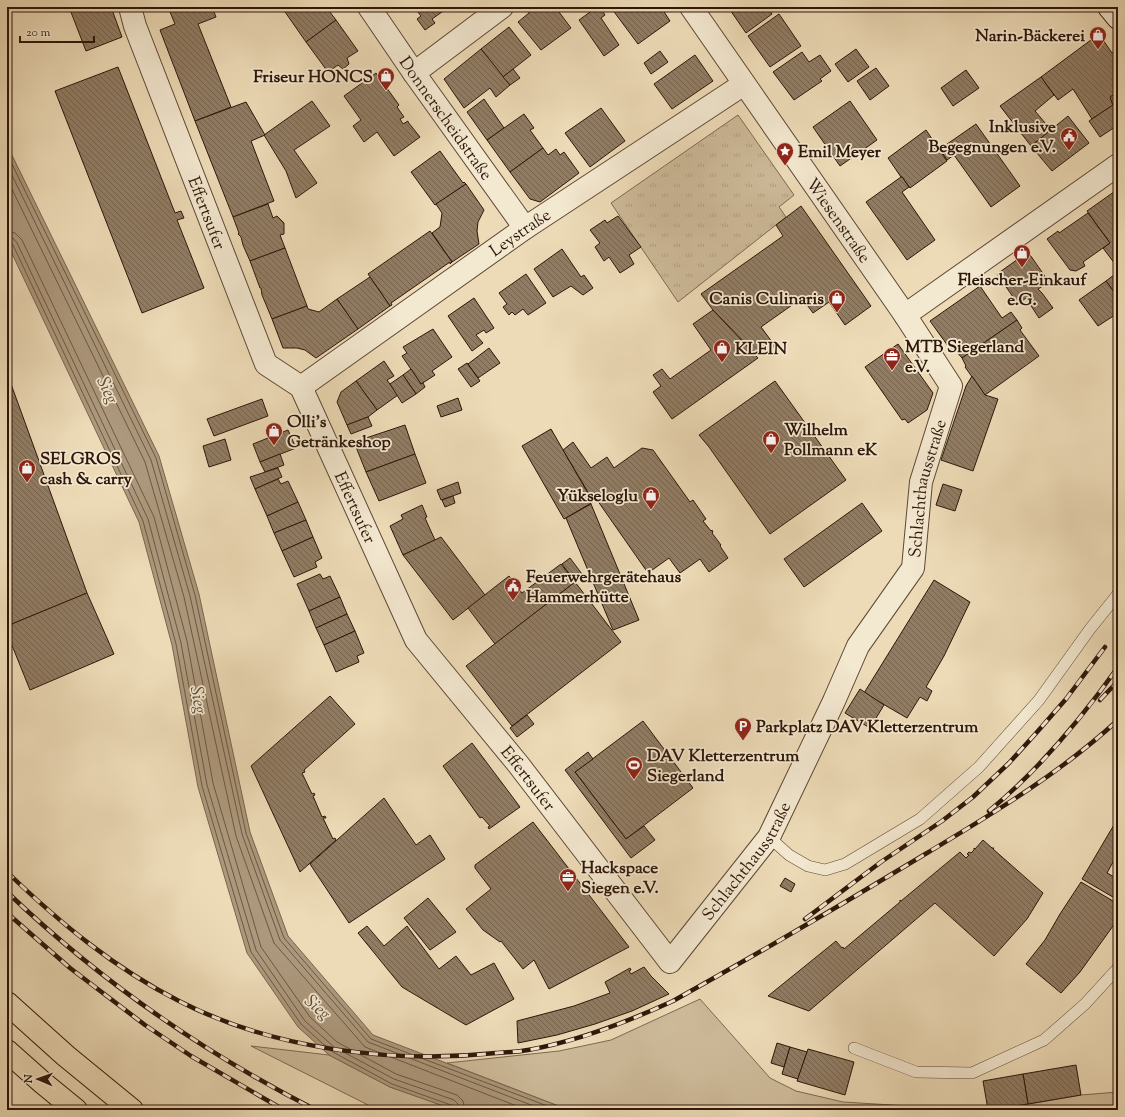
<svg xmlns="http://www.w3.org/2000/svg" width="1125" height="1117" viewBox="0 0 1125 1117" font-family="'Sorts Mill Goudy',serif">
	<defs>
		<pattern id="park-tufts" width="24" height="20" patternUnits="userSpaceOnUse"><rect width="24" height="20" fill="#cdba99"/><path d="M3 7l-1-3M5 7V3M7 7l1-3M15 17l-1-3M17 17v-4M19 17l1-3" fill="none" stroke="#b09f82"/></pattern>
		<pattern id="building-back-hatch" width="6" height="6" patternUnits="userSpaceOnUse"><rect width="6" height="6" fill="#917c63"/><path d="M-1 5l2 2M0 0l6 6M5-1l2 2" fill="none" stroke="#776550"/></pattern>
	</defs>
	<rect width="100%" height="100%" fill="#eddbb7"/>
	<filter id="stains"><feTurbulence type="fractalNoise" baseFrequency=".005" numOctaves="4"/><feColorMatrix values="0 0 0 0 .2 0 0 0 0 .09 0 0 0 0 .02 0 0 0 .5 -.17"/></filter>
	<radialGradient id="worn" r=".72"><stop offset=".6" stop-color="#630" stop-opacity="0"/><stop offset="1" stop-color="#630" stop-opacity=".3"/></radialGradient>
	<g fill="#cdba99" stroke="#7e6851">
		<path d="M700 999 770 1078 796 1091 843 1102 975 1110H569L447 1063 559 1051 611 1040Z"/>
		<path d="M251 1046 329 1055 390 1087 455 1110H378Z"/>
		<path d="M1118 1092V1110H994L1081 1095Z"/>
	</g>
	<path fill="url(#park-tufts)" stroke="#7e6851" d="M738 115 794 195 779 207 786 217 678 302 611 203Z"/>
	<path fill="#ac987c" stroke="#7a644e" d="M7 145 159 456 199 594 250 832 288 936 373 1035 569 1110H455L390 1087 329 1055 298 1027 247 953 198 787 172 645 139 522 7 243Z"/>
	<g fill="none" stroke-linecap="round" stroke-linejoin="round">
		<g stroke="#6d5742" stroke-width="1">
			<path d="M7 154 156 458 195 595 246 833 284 938 371 1039 558 1110"/>
			<path d="M7 165 151 460 190 596 242 834 280 940 368 1042 544 1110"/>
			<path d="M7 179 145 462 184 597 236 836 274 943 365 1047 527 1110"/>
			<path d="M7 231 15 233 22 240 154 517 187 641 213 783 261 947 310 1017 337 1042 396 1074 457 1095 463 1101 465 1110"/>
			<path d="M7 237 13 238 17 243 148 519 181 643 207 785 256 950 305 1021 334 1047 394 1079 454 1100 458 1104 459 1110"/>
			<path d="M7 242 10 243 13 245 143 521 176 644 202 786 251 952 301 1024 331 1051 392 1084 451 1105 454 1107V1110"/>
		</g>
	</g>
	<g fill="url(#building-back-hatch)" stroke="#2e1609">
		<path d="M69 7H111L122 37 86 51Z"/>
		<path d="M168 7H212L216 17 198 24 231 107 195 121 160 30 175 24Z"/>
		<path d="M285 7H326L336 20 306 42 283 9Z"/>
		<path d="M414 7H449L432 19 435 23 425 30 417 19 421 16Z"/>
		<path d="M535 7H547L551 12 556 8 571 28 541 50 518 22 529 13V12Z"/>
		<path d="M597 7H600L605 15 601 18 619 45 604 56 579 20Z"/>
		<path d="M615 7H661L670 21 638 44 612 9Z"/>
		<path d="M728 7H768L772 14 746 33Z"/>
		<path d="M779 14 801 46 770 67 748 36Z"/>
		<path d="M336 20 358 51 347 58 349 64 343 69 338 65 328 72 306 42Z"/>
		<path d="M509 27 531 55 503 77 481 49Z"/>
		<path d="M1099 34 1112 53 1116 51 1118 54V58L1116 59 1118 62V92L1110 97 1113 105 1092 119 1073 89 1058 100 1041 77Z"/>
		<path d="M481 49 510 85 496 97 490 88 464 108 444 79Z"/>
		<path d="M856 49 869 67 848 82 835 64Z"/>
		<path d="M660 51 668 62 651 74 644 63Z"/>
		<path d="M802 52 809 62 820 55 831 71 820 79 822 81 794 100 773 72Z"/>
		<path d="M695 55 713 81 672 109 654 84Z"/>
		<path d="M118 67 175 213 181 211 184 218 177 220 204 288 142 313 55 91Z"/>
		<path d="M876 68 889 86 870 100 857 81Z"/>
		<path d="M513 69 520 78 510 85 503 77Z"/>
		<path d="M966 70 979 88 953 106 941 88Z"/>
		<path d="M376 73 399 105 397 107 404 117 400 119 403 124 408 121V122L420 137 394 156 377 132 364 142 353 126 361 120 344 96Z"/>
		<path d="M1041 77 1054 95 1035 111 1051 130 1031 146 1000 106Z"/>
		<path d="M1118 92V125L1100 137 1089 121 1113 105 1110 97Z"/>
		<path d="M484 99 504 128 487 140 467 112Z"/>
		<path d="M312 101 330 126 294 150 317 183 296 198 286 171 264 135Z"/>
		<path d="M850 101 877 140 840 166 813 127Z"/>
		<path d="M246 102 265 135 251 141 274 201 233 217 195 121Z"/>
		<path d="M601 108 625 141 590 167 565 133Z"/>
		<path d="M524 114 534 128 530 130 543 148 510 172 487 140Z"/>
		<path d="M1068 116 1089 143 1052 171 1031 146Z"/>
		<path d="M976 124 1020 186 991 207 954 155 947 160 940 149Z"/>
		<path d="M926 130 947 161 910 188 902 177H901L888 158Z"/>
		<path d="M543 148 548 155 556 149 560 155 564 152 579 173 540 202 530 199 510 172Z"/>
		<path d="M440 151 463 183 464 182 466 184 435 205 411 172Z"/>
		<path d="M901 177H902L909 187 902 192 935 240 907 260 866 202Z"/>
		<path d="M466 184 484 210 478 222 477 231 479 244 452 262 432 233 440 227 442 213 436 204Z"/>
		<path d="M1118 189V227L1114 234 1118 237V268L1103 248 1110 243 1087 211Z"/>
		<path d="M268 204 273 218 277 216 284 223V234L280 235 285 248 250 261 243 245 241 237 238 234 239 233 233 217Z"/>
		<path d="M801 206 871 306 845 325 829 302 813 313 802 298 761 327 775 346 773 347 770 343 755 353 713 310 701 294 783 236 776 225Z"/>
		<path d="M1088 213 1110 243 1083 262 1085 266 1076 271 1070 270 1047 239 1058 231 1059 233Z"/>
		<path d="M618 216 641 247 629 255 634 264 620 273 609 257 604 261 595 247 600 243 590 230 605 220 607 223Z"/>
		<path d="M430 231 452 262 450 264V262L391 303 392 305 390 306 368 274Z"/>
		<path d="M285 248 307 306 272 319 262 295 261 288H260L250 261Z"/>
		<path d="M562 249 581 277 584 275 593 288 583 295 571 286 553 297 534 269Z"/>
		<path d="M1028 252 1049 282 1038 289 1042 293 1053 308 1039 318 1026 298 1018 304 997 274Z"/>
		<path d="M1118 272V297L1106 281Z"/>
		<path d="M526 274 546 303 528 315 523 309 515 315 512 312 509 315 503 307 507 304 499 293Z"/>
		<path d="M370 277 390 306 358 329 337 299Z"/>
		<path d="M1106 281 1118 297V313L1098 326 1079 300Z"/>
		<path d="M980 286 1002 318 1011 312 1017 320 962 358 956 351 953 353 930 321Z"/>
		<path d="M474 298 494 328 486 333 484 330 476 335 483 343 472 351 448 316Z"/>
		<path d="M337 299 358 329 316 358 305 350 297 348H283L272 319 307 306 308 309 319 312Z"/>
		<path d="M713 310 758 358 672 419 653 392 661 386 653 375 662 369 670 379 711 350 693 324Z"/>
		<path d="M1017 320 1022 328 1020 330 1039 356 985 395 965 367 966 366 962 358Z"/>
		<path d="M433 329 452 357 432 371 435 375 421 384 402 356 407 353 403 347Z"/>
		<path d="M898 344 933 393 927 410 908 423 905 419 902 420 865 367Z"/>
		<path d="M489 348 500 363 478 378 468 364Z"/>
		<path d="M384 361 394 376 387 380 398 395 377 410 356 381Z"/>
		<path d="M467 363 480 381 471 387 458 369Z"/>
		<path d="M411 369 421 384 423 383 425 387 416 394 403 375Z"/>
		<path d="M7 373 87 593 7 626Z"/>
		<path d="M403 375 416 394 402 403 390 384Z"/>
		<path d="M972 376 985 395 998 399 973 471 941 460 966 386Z"/>
		<path d="M356 381 377 410 368 417 347 425 337 402 341 392Z"/>
		<path d="M775 381 846 480 770 534 709 447 699 435Z"/>
		<path d="M458 398 462 410 441 417 437 406Z"/>
		<path d="M262 399 268 416 214 436 207 419Z"/>
		<path d="M368 417 372 426 351 434 347 425Z"/>
		<path d="M405 425 415 454 366 472 354 442Z"/>
		<path d="M551 429 593 502 564 519 522 446Z"/>
		<path d="M288 430 296 448 260 462 253 444Z"/>
		<path d="M225 439 231 460 209 467 203 446Z"/>
		<path d="M573 442 591 468 607 457 614 468 642 448 653 450 690 502 693 500 706 519 703 521 711 531 712 530 713 532 712 533 721 545 720 546 728 558 709 572 700 559 680 573 669 558 648 573 595 497 592 499 563 450Z"/>
		<path d="M280 454 284 465 265 472 260 462Z"/>
		<path d="M415 454 426 483 379 501 366 472Z"/>
		<path d="M278 468 282 477 255 489 250 477Z"/>
		<path d="M278 479 281 484 288 481 298 502 267 516 255 489Z"/>
		<path d="M458 482 461 493 441 500 437 490Z"/>
		<path d="M943 484 962 490 955 511 936 505Z"/>
		<path d="M453 496 455 503 445 507 442 500Z"/>
		<path d="M298 502 306 520 274 533 267 516Z"/>
		<path d="M862 503 882 531 804 587 784 559Z"/>
		<path d="M591 504 639 620 613 630 566 518Z"/>
		<path d="M422 505 427 517 425 518 435 540 403 555 390 526 403 519 401 515Z"/>
		<path d="M306 520 313 537 282 551 274 533Z"/>
		<path d="M313 537 322 558 315 562 317 567 294 577 282 551Z"/>
		<path d="M441 537 485 595 453 620 403 555Z"/>
		<path d="M570 558 582 574 574 580 562 564Z"/>
		<path d="M561 564 575 582 495 644 468 608 509 576 522 593Z"/>
		<path d="M320 574 323 579 330 576 340 597 309 611 297 584Z"/>
		<path d="M934 580 970 602 944 656 926 687 932 691 927 701 920 697 907 718 864 693Z"/>
		<path d="M575 582 621 642 512 726 466 666Z"/>
		<path d="M87 593 114 654 30 690 7 633V626Z"/>
		<path d="M340 597 347 614 316 628 309 611Z"/>
		<path d="M347 614 355 631 324 645 316 628Z"/>
		<path d="M355 631 364 653 357 656 359 662 336 672 324 645Z"/>
		<path d="M860 689 884 705 870 728 845 713Z"/>
		<path d="M330 696 355 724 304 770 305 772 302 773 312 794 314 793 315 795 313 796 322 817 325 816 326 818H323L333 839 335 838 336 840 300 872 251 766Z"/>
		<path d="M527 715 534 724 517 737 510 728Z"/>
		<path d="M643 721 693 788 626 839 575 772Z"/>
		<path d="M472 743 520 807 489 829 488 827 490 826 482 817 480 818 443 766Z"/>
		<path d="M588 752 593 759 575 772 626 839 644 826 655 840 631 858 565 770Z"/>
		<path d="M384 798 416 845 430 835 445 859 349 923 310 864Z"/>
		<path d="M1118 818V853L1107 873 1118 879V900L1082 879Z"/>
		<path d="M533 822 629 947 549 989 534 960 523 969 501 941 500 942 483 930 466 909 491 889 475 868V865Z"/>
		<path d="M983 840 992 848H994L993 849 1043 893 1027 919 994 956 935 903 809 1011 768 996 836 941 842 948 843 947 844 949 900 902V900L901 901 960 852 966 858 969 855 967 854 969 852 971 853 974 850V848L975 849Z"/>
		<path d="M785 878 795 884 791 892 780 886Z"/>
		<path d="M1081 882 1118 904V919L1080 972 1061 993 1026 964 1045 940 1060 914Z"/>
		<path d="M428 898 456 932 430 950 404 918Z"/>
		<path d="M367 926 384 946 407 926 439 969 456 956 471 975 494 963 514 999 466 1025 402 987 358 933Z"/>
		<path d="M644 967 651 976 669 994 632 1011 595 1024 557 1035 518 1043 517 1021 574 1006 610 993 605 982 630 968 631 970 629 971 631 974Z"/>
		<path d="M777 1043 790 1047 784 1067 771 1063Z"/>
		<path d="M790 1047 807 1052 798 1079 782 1074Z"/>
		<path d="M808 1049 854 1062 845 1095 797 1081Z"/>
		<path d="M1076 1065 1081 1095 1028 1104 1023 1074Z"/>
		<path d="M1023 1074 1028 1104 988 1110 983 1081Z"/>
	</g>
	<g fill="none" stroke-linecap="round" stroke-linejoin="round">
		<g stroke="#5e4734" stroke-width="12">
			<g id="service">
				<path d="M769 837 789 855 808 866 825 870 845 864 920 819 979 767 1039 700 1090 629 1118 594"/>
				<path d="M854 1048 916 1072 972 1073 1044 1040 1085 1004 1118 968"/>
			</g>
		</g>
		<g stroke="#5e4734" stroke-width="24">
			<g id="minor">
				<path id="s1" d="M130 7 135 26 266 364 301 387 416 640 518 764 670 962 769 837 834 701 858 646 913 568 921 482 951 386 905 315 691 7"/>
				<path id="s2" d="M369 7 414 73 525 228"/>
				<path d="M414 73 502 7"/>
				<path d="M905 315 1118 165"/>
				<path id="s3" d="M301 387 525 228 744 84"/>
			</g>
		</g>
		<g stroke="#2e1609" stroke-width="24">
			<path id="secondary" d="M1109 7 1118 18"/>
		</g>
		<g stroke="#2e1609" stroke-width="24">
			<g id="trunk">
				<path d="M7 1003 66 1056 132 1110"/>
				<path d="M7 1051 43 1083 76 1110"/>
			</g>
		</g>
		<use href="#service" stroke="#f3e8d0" stroke-width="11"/>
		<use href="#minor" stroke="#f3e8d0" stroke-width="22"/>
		<use href="#secondary" stroke="#f3e8d0" stroke-width="22"/>
		<use href="#trunk" stroke="#eddbb7" stroke-width="22"/>
		<g stroke="#2e1609" stroke-width="4.5">
			<g id="rail">
				<path d="M1100 700 1118 681"/>
				<path d="M989 811C1039 770 1081 719 1118 667"/>
				<path d="M7 872C59 922 114 968 179 1001 272 1049 392 1064 496 1053 506 1052 518 1052 528 1050 579 1041 627 1022 673 1001 759 953 843 904 927 853 995 812 1059 774 1118 720"/>
				<path d="M7 892C98 979 204 1053 316 1110"/>
				<path d="M7 913 70 968 145 1025 191 1056 284 1110"/>
				<path d="M805 919 881 862 942 821 973 797 1009 763 1038 731 1066 699 1105 647"/>
			</g>
		</g>
		<use href="#rail" stroke="#f3e8d0" stroke-width="3" stroke-dasharray="9" stroke-linecap="butt"/>
	</g>
	<defs>
		<g id="shop-pin" transform="scale(0.9)"><path d="M0 17L-7.5 6A9.5 9.5 0 1 1 7.5 6Z" fill="#8f2418" stroke="#f3e8d0"/><path d="M-5-2.5h2.3a2.7 3.5 0 0 1 5.4 0H5L5.5 6h-11ZM-1.5-2.5h3a1.5 2.3 0 0 0-3 0Z" fill="#fff"/></g>
		<g id="civic-pin" transform="scale(0.9)"><path d="M0 17L-7.5 6A9.5 9.5 0 1 1 7.5 6Z" fill="#8f2418" stroke="#f3e8d0"/><path d="M-.6-6.5H3V-4.5H.6V-3L4-1V1h2V6H-6V1h2V-1L-.6-3ZM-1.2 2.5V6h2.4V2.5Z" fill="#fff"/></g>
		<g id="sight-pin" transform="scale(0.9)"><path d="M0 17L-7.5 6A9.5 9.5 0 1 1 7.5 6Z" fill="#8f2418" stroke="#f3e8d0"/><path d="M0-6L1.8-2.2L6-1.7L2.9 1.2L3.7 5.4L0 3.3L-3.7 5.4L-2.9 1.2L-6-1.7L-1.8-2.2Z" fill="#fff"/></g>
		<g id="office-pin" transform="scale(0.9)"><path d="M0 17L-7.5 6A9.5 9.5 0 1 1 7.5 6Z" fill="#8f2418" stroke="#f3e8d0"/><path d="M-6-3h4V-5.5h4V-3h4V5H-6ZM-1-4.5V-3h2v-1.5ZM-6 0V1H6V0Z" fill="#fff"/></g>
		<g id="parking-pin" transform="scale(0.9)"><path d="M0 17L-7.5 6A9.5 9.5 0 1 1 7.5 6Z" fill="#8f2418" stroke="#f3e8d0"/><path d="M-3.5-5.5H1a3.5 3.5 0 0 1 0 7H-1V5.5H-3.5ZM-1-3.4V-.6H.8a1.4 1.4 0 0 0 0-2.8Z" fill="#fff"/></g>
		<g id="stadium-pin" transform="scale(0.9)"><path d="M0 17L-7.5 6A9.5 9.5 0 1 1 7.5 6Z" fill="#8f2418" stroke="#f3e8d0"/><path d="M0-5a6.5 5 0 1 0 0 10a6.5 5 0 1 0 0-10ZM-3.5-1.8h7v3.6h-7Z" fill="#fff"/></g>
	</defs>
	<g fill-rule="evenodd">
		<use href="#shop-pin" x="1098" y="35"/>
		<use href="#shop-pin" x="386" y="76"/>
		<use href="#civic-pin" x="1069" y="136"/>
		<use href="#sight-pin" x="785" y="151"/>
		<use href="#shop-pin" x="1022" y="253"/>
		<use href="#shop-pin" x="837" y="298"/>
		<use href="#shop-pin" x="722" y="348"/>
		<use href="#office-pin" x="892" y="356"/>
		<use href="#shop-pin" x="274" y="431"/>
		<use href="#shop-pin" x="771" y="439"/>
		<use href="#shop-pin" x="27" y="468"/>
		<use href="#shop-pin" x="651" y="495"/>
		<use href="#civic-pin" x="513" y="586"/>
		<use href="#parking-pin" x="743" y="726"/>
		<use href="#stadium-pin" x="634" y="765"/>
		<use href="#office-pin" x="568" y="877"/>
	</g>
	<g text-anchor="middle" stroke-width="3.5" stroke-linejoin="round" paint-order="stroke">
		<g font-size="17" font-weight="bold" fill="#2e1609" stroke="#f3e8d0" text-anchor="start">
			<text x="1085" y="41" text-anchor="end">Narin-Bäckerei</text>
			<text x="373" y="82" text-anchor="end">Friseur HONCS</text>
			<text x="1056" y="132" text-anchor="end">Inklusive<tspan x="1056" dy="20">Begegnungen e.V.</tspan></text>
			<text x="798" y="157">Emil Meyer</text>
			<text x="1022" y="285" text-anchor="middle">Fleischer-Einkauf<tspan x="1022" dy="20">e.G.</tspan></text>
			<text x="824" y="304" text-anchor="end">Canis Culinaris</text>
			<text x="905" y="352">MTB Siegerland<tspan x="905" dy="20">e.V.</tspan></text>
			<text x="735" y="354">KLEIN</text>
			<text x="287" y="427">Olli's<tspan x="287" dy="20">Getränkeshop</tspan></text>
			<text x="784" y="435">Wilhelm<tspan x="784" dy="20">Pollmann eK</tspan></text>
			<text x="40" y="464">SELGROS<tspan x="40" dy="20">cash &amp; carry</tspan></text>
			<text x="638" y="501" text-anchor="end">Yükseloglu</text>
			<text x="526" y="582">Feuerwehrgerätehaus<tspan x="526" dy="20">Hammerhütte</tspan></text>
			<text x="756" y="732">Parkplatz DAV Kletterzentrum</text>
			<text x="647" y="761">DAV Kletterzentrum<tspan x="647" dy="20">Siegerland</tspan></text>
			<text x="581" y="873">Hackspace<tspan x="581" dy="20">Siegen e.V.</tspan></text>
		</g>
		<g font-size="17" fill="#2e1609" stroke="#f3e8d0">
			<text dy="6" stroke="none"><textPath href="#s2" startOffset="135">Donnerscheidstraße</textPath></text>
			<text dy="6" stroke="none"><textPath href="#s1" startOffset="220">Effertsufer</textPath></text>
			<text transform="translate(839 220) rotate(55)" y="6">Wiesenstraße</text>
			<text dy="6" stroke="none"><textPath href="#s3" startOffset="268">Leystraße</textPath></text>
			<text dy="6" stroke="none"><textPath href="#s1" startOffset="1659">Schlachthausstraße</textPath></text>
			<text dy="6" stroke="none"><textPath href="#s1" startOffset="556">Effertsufer</textPath></text>
			<text dy="6" stroke="none"><textPath href="#s1" startOffset="880">Effertsufer</textPath></text>
			<text dy="6" stroke="none"><textPath href="#s1" startOffset="1239">Schlachthausstraße</textPath></text>
		</g>
		<g font-size="18" font-style="italic" fill="#604a37" stroke="#f3e8d0">
			<text transform="translate(108 390) rotate(65)" y="6">Sieg</text>
			<text transform="translate(199 700) rotate(80)" y="6">Sieg</text>
			<text transform="translate(318 1007) rotate(41)" y="6">Sieg</text>
		</g>
	</g>
	<rect width="1125" height="1117" fill="none" stroke="#eddbb7" stroke-width="24"/>
	<rect x="8" y="8" width="1109" height="1101" fill="none" stroke="#2e1609" stroke-width="2"/>
	<rect x="12" y="12" width="1101" height="1093" fill="none" stroke="#2e1609"/>
	<g transform="translate(38 1079) rotate(272)" stroke="#f3e8d0" stroke-width="3" paint-order="stroke">
	<path d="M0-3L7 15L0 10L-7 15Z" fill="#2e1609"/>
	<text y="-6" font-size="11" font-weight="bold" text-anchor="middle" fill="#2e1609">N</text>
	</g>
	<path d="M20 36v6h74v-6" fill="none" stroke="#2e1609" stroke-width="2"/>
	<text x="26" y="36" font-size="12" fill="#2e1609" stroke="#f3e8d0" stroke-width="3" paint-order="stroke">20 m</text>
	<rect width="100%" height="100%" filter="url(#stains)"/>
	<rect width="100%" height="100%" fill="url(#worn)"/>
</svg>
